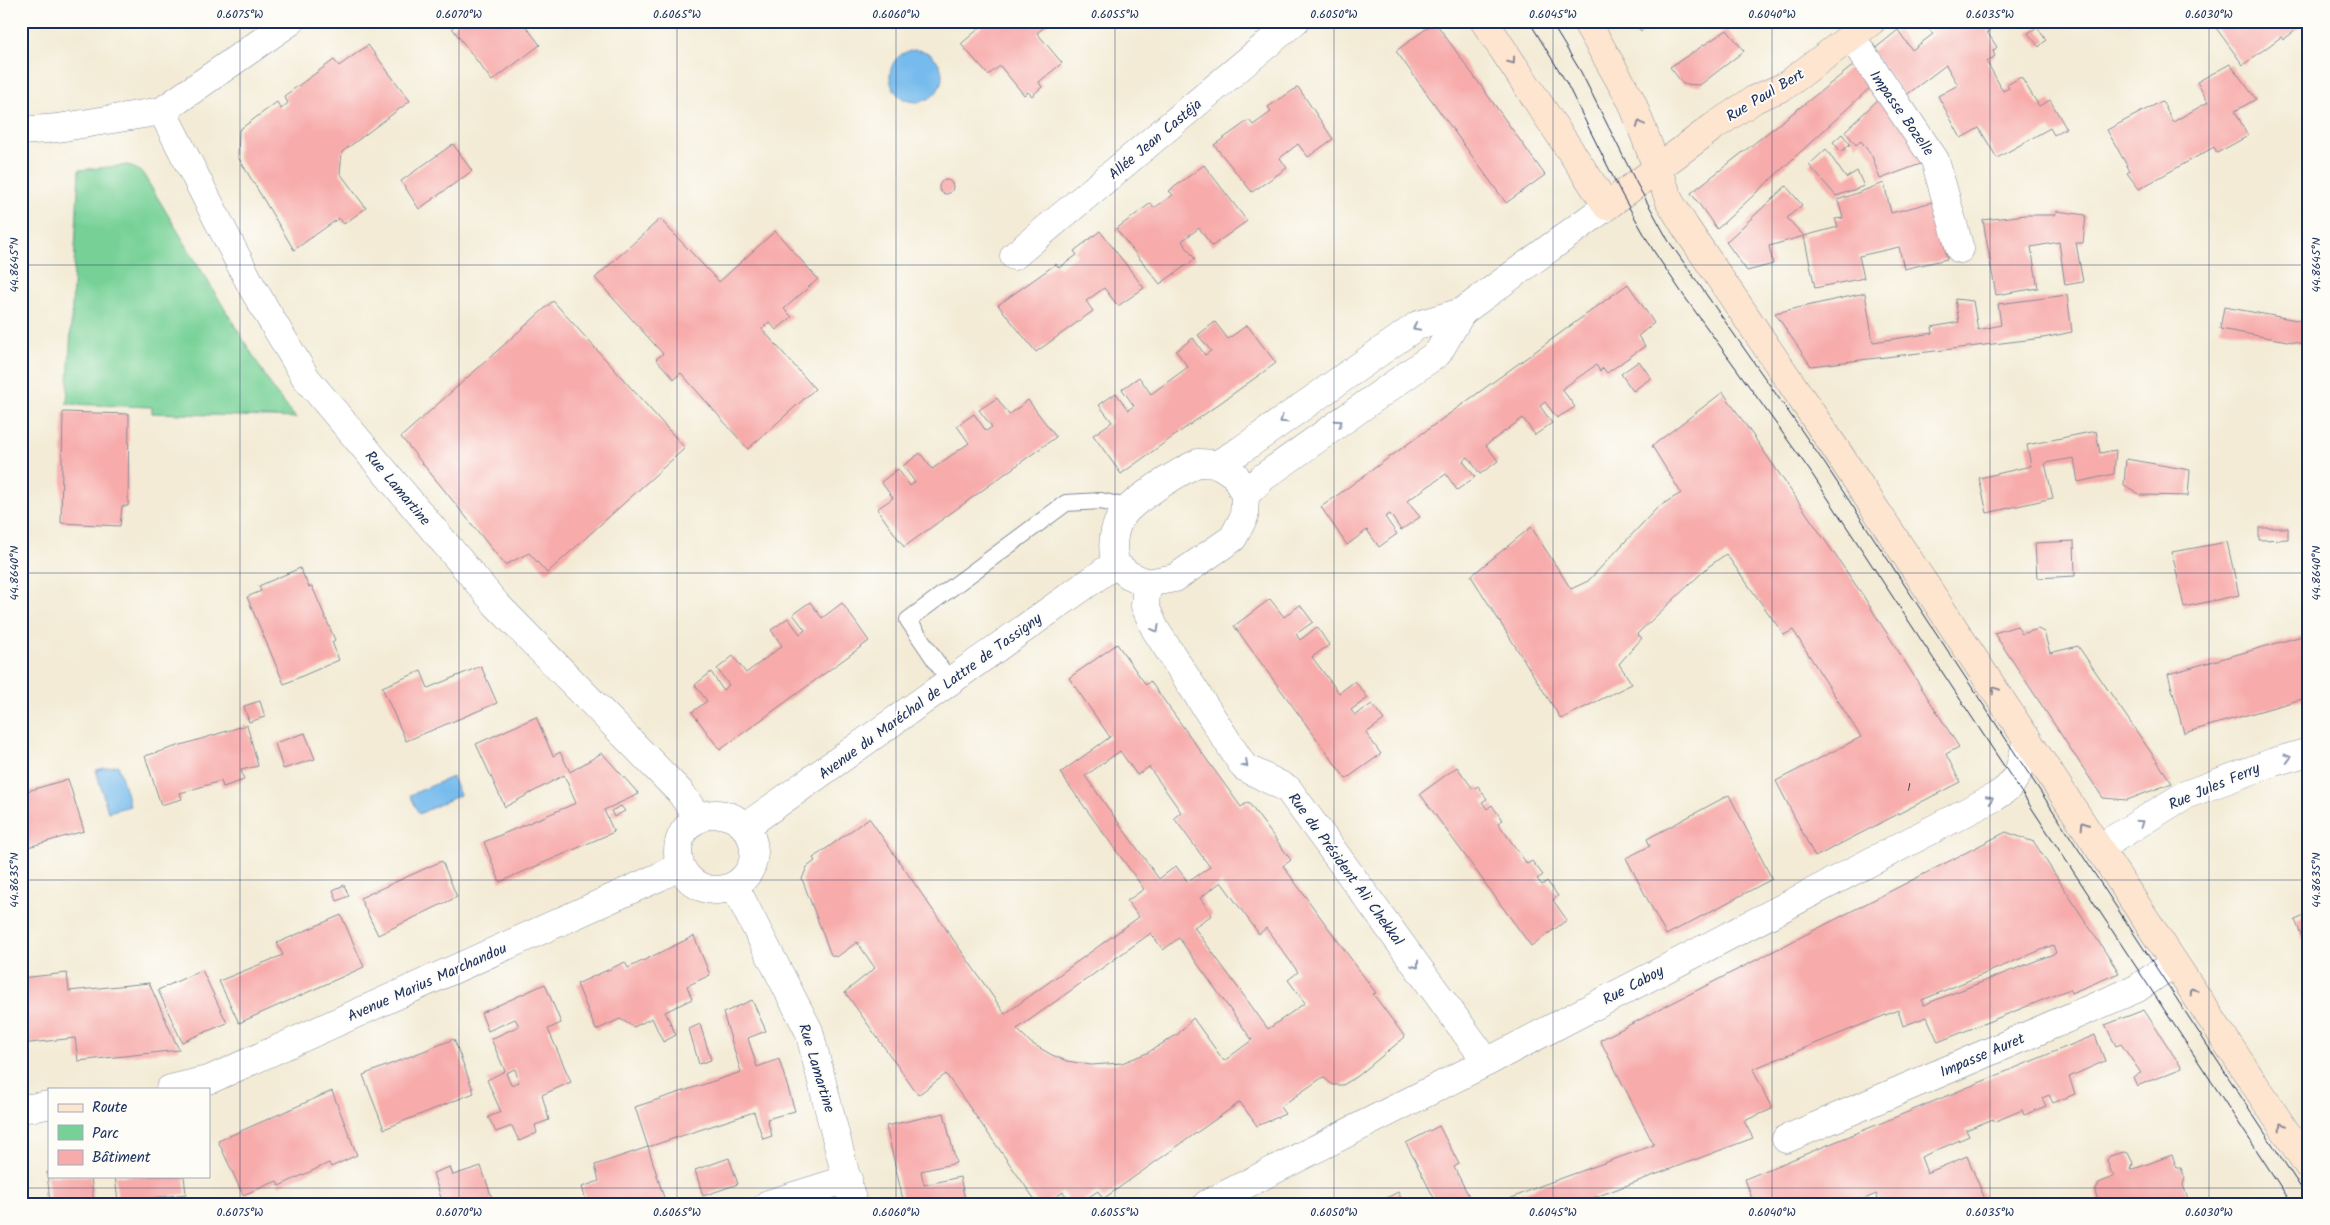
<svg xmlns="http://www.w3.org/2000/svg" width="2330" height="1225" viewBox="0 0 2330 1225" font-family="Kalam,sans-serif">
	<rect width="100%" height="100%" fill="#fdfcf7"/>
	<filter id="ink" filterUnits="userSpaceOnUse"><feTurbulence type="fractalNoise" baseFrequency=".02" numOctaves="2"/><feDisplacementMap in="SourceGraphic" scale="10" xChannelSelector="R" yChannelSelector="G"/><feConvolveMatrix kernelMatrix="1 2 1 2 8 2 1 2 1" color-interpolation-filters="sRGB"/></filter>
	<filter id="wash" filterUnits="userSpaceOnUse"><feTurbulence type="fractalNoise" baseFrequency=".0096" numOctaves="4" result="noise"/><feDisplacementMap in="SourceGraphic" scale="20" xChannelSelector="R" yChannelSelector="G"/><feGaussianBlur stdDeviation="1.12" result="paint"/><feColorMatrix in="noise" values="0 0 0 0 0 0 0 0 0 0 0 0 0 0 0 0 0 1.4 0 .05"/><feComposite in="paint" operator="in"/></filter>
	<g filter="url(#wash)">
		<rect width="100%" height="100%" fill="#f3ebd5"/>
		<path fill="#77d197" stroke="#49807a" d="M128 165 142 172 275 392 296 418 152 413V407L67 404 79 170Z"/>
		<g fill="#76bbed" stroke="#4875a6">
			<circle cx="916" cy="76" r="26"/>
			<path d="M118 765 130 806 108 812 96 770Z"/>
			<path d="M452 777 460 795 419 814 410 795Z"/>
		</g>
		<g id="blocks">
			<g fill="#f7acab" fill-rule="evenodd">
				<path d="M460 21H522L540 45 492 81 452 28Z"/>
				<path d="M978 21H1052L1037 33 1062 63 1039 82 1042 87 1032 96 1028 92 1024 95 1000 66 988 75 961 44 982 26Z"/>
				<path d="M1632 21H1655L1641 31Z"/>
				<path d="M1923 21H2001L1987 32 1997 47 1993 51 1995 56 1987 62 2003 91 2009 88 2007 85 2021 77 2039 106 2050 100 2066 128 2054 135 2050 128 1997 158 1979 128 1961 138 1938 96 1958 85 1946 65 1905 96 1872 51 1898 30 1912 50 1933 34Z"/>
				<path d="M2211 21H2308L2283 40 2281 37 2243 65Z"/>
				<path d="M1435 22 1545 175 1506 203 1396 51Z"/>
				<path d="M2037 27 2046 40 2039 47 2028 33Z"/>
				<path d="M1727 30 1744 51 1700 85 1683 84 1670 67Z"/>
				<path d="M368 45 410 101 342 152 340 173 366 208 344 224 339 218 294 250 238 157 239 130 277 102 281 109 288 103 284 96 334 60 339 66Z"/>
				<path d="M1859 61 1874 84 1717 229 1691 193Z"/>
				<path d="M2230 64 2256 99 2235 111 2248 136 2217 153 2214 147 2139 189 2127 173 2130 171 2107 130 2162 101 2173 122 2208 102 2197 82Z"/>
				<path d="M1298 87 1333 139 1308 157 1298 144 1280 158 1287 168 1252 192 1214 145 1249 120 1253 125 1271 112 1268 107Z"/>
				<path d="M1882 96 1926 162 1880 179 1872 156 1861 141 1856 145 1845 131Z"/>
				<path d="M1842 134 1850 144 1841 152 1833 142Z"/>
				<path d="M453 144 472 171 419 209 401 181Z"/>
				<path d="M1826 149 1846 178 1857 171 1864 186 1836 196 1809 165Z"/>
				<path d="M1204 165 1247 221 1212 246 1199 228 1182 241 1195 259 1160 284 1116 229 1151 203 1154 208 1173 195 1169 191Z"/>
				<circle cx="946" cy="187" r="7"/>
				<path d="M1884 183 1891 213 1936 201 1947 259 1904 269 1899 247 1859 256 1864 278 1815 288 1804 236 1838 227 1835 219 1843 218 1838 200Z"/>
				<path d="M1786 186 1802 205 1787 218 1804 236 1769 246 1773 264 1747 271 1726 242Z"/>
				<path d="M2057 211 2086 215 2083 243H2076L2083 282 2065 285 2059 242 2031 247 2038 288 1996 295 1983 220 2026 215H2054Z"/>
				<path d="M660 219 719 282 775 231 818 279 784 309 792 317 776 330 769 322 762 329 815 389 748 449 681 373 674 379 656 359 663 354 595 278Z"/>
				<path d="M1100 231 1144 288 1118 306 1104 288 1086 301 1093 311 1036 352 998 305 1056 264 1059 268 1077 255 1074 251Z"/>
				<path d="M1628 284 1654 323 1638 336 1645 346 1607 373 1603 368 1600 371 1596 365 1562 389 1575 407 1557 418 1545 402 1540 406 1552 423 1535 435 1523 418 1486 445 1498 461 1480 474 1468 457 1463 461 1475 477 1457 490 1446 474 1407 501 1420 517 1401 530 1390 514 1385 517 1397 534 1379 547 1367 530 1347 545 1321 507Z"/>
				<path d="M1865 293 1873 342 1933 333 1932 327 1959 322 1955 299 1973 301 1978 330 2001 325 1998 304 2067 295 2072 332 2043 338 1811 366 1775 313Z"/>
				<path d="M553 301 685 448 547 573 529 553 505 565 401 437Z"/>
				<path d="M2224 307 2308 322 2304 344 2220 329Z"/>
				<path d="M1215 322 1228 339 1247 325 1276 363 1121 474 1093 435 1112 422 1099 405 1116 393 1128 410 1134 406 1122 389 1139 377 1151 394 1188 367 1176 351 1193 338 1205 355 1211 351 1198 335Z"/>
				<path d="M1639 361 1651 378 1633 391 1621 374Z"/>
				<path d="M1723 392 1862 594 1959 747 1946 754 1960 782 1815 857 1776 781 1861 737 1793 630 1784 635 1726 554 1708 567 1637 634 1642 638 1619 664 1632 684 1561 719 1471 576 1531 527 1571 589 1588 581 1658 507 1681 493 1652 446Z"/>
				<path d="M997 398 1009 415 1028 400 1056 437 904 547 877 509 893 498 881 482 898 469 910 486 915 482 903 466 920 453 932 469 969 443 957 426 974 414 986 431 992 427 979 410Z"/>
				<path d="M63 412 129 414 128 506H122L120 526 61 523Z"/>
				<path d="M2096 431 2100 453 2116 450 2114 474 2078 482 2074 458 2045 463 2053 498 1987 513 1979 478 2031 466 2027 445Z"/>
				<path d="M2126 459 2190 470 2188 496 2141 495 2124 485Z"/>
				<path d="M2259 528H2288V539L2259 540Z"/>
				<path d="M2074 541 2075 576 2037 578 2035 543Z"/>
				<path d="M2227 542 2239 595 2184 607 2172 552Z"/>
				<path d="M300 568 309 587 312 586 335 640 332 642 339 660 284 684 247 597 261 591 259 586Z"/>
				<path d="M1270 599 1284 617 1300 605 1313 622 1296 634 1300 640 1317 627 1329 645 1312 657 1339 693 1355 681 1368 698 1351 710 1355 715 1372 704 1384 720 1366 733 1381 754 1346 779 1234 626Z"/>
				<path d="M810 602 822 618 842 603 869 641 720 750 692 712 707 701 695 685 711 672 723 690 729 685 717 669 733 656 746 673 782 646 771 630 788 618 800 634 805 630 793 614Z"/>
				<path d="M2017 626 2022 634 2038 629 2044 632 2050 653 2078 646 2172 783 2127 800 2103 798 1994 633Z"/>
				<path d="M2309 634V697L2184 733 2168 674Z"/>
				<path d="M1117 644 1146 685 1150 681 1241 807 1248 802 1291 860 1283 866 1376 993 1373 994 1405 1037 1358 1076 1343 1085H1333L1323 1077 1280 1107 1285 1114 1257 1126 1240 1102 1103 1199 1098 1191 1078 1204H1072L1063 1192 1045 1204H1038L946 1074 918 1095 845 992 875 968 857 942 837 957 831 955 802 879 807 867 815 861 813 858 869 818 1005 1014 1139 917 1127 901 1144 889 1060 773 1110 737 1069 678ZM1120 751 1137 775 1149 767 1181 812 1174 818 1210 867 1188 882 1176 866 1159 879 1085 776ZM1221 882 1259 934 1266 928 1298 972 1288 980 1305 1003 1268 1029 1194 927 1212 915 1200 898ZM1151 933 1163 950 1179 938 1252 1040 1224 1061 1193 1018 1178 1034 1147 1053 1122 1063 1091 1065 1067 1061 1052 1055 1031 1043 1017 1029Z"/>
				<path d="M481 666 497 703 406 741 382 687 421 671 428 688Z"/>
				<path d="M260 701 265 717 249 722 244 706Z"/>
				<path d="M536 717 553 756 560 752 570 772 602 753 639 794 604 810 614 832 500 882 484 842 576 803 564 775 505 807 476 744Z"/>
				<path d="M247 725 258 766 241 770 244 780 223 787 221 781 180 793 182 799 161 805 145 756Z"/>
				<path d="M305 733 315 759 283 769 275 743Z"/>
				<path d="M1457 767 1473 789 1478 786 1487 799 1482 802 1487 809 1492 805 1502 820 1498 823 1527 864 1532 861 1543 875 1537 879 1542 885 1547 881 1558 896 1553 900 1567 920 1531 946 1420 794Z"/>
				<path d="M68 779 84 831 21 849V793Z"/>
				<path d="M1729 795 1772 879 1666 935 1626 858 1650 846 1647 839Z"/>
				<path d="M621 806 625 811 614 817 611 811Z"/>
				<path d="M2006 832 2034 842 2119 973 2071 993 2070 989 1938 1042 1927 1017 1903 1026 1898 1010 1753 1069 1772 1109 1744 1121 1753 1138 1577 1204H1498L1540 1186 1654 1145 1600 1040ZM2053 945 2056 953 1923 1005 1922 1000Z"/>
				<path d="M442 861 457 897 378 935 360 898Z"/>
				<path d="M344 885 349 896 337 901 333 890Z"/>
				<path d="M2309 914V954L2295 920Z"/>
				<path d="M341 915 364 967 239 1023 219 981 283 955 277 943Z"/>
				<path d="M694 936 710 975 687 986 692 999 665 1012 676 1035 663 1042 652 1018 634 1027 620 1019 596 1030 577 984 625 962 628 968Z"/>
				<path d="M202 970 227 1023 182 1042 158 990Z"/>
				<path d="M67 973 69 991 149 983 179 1050 78 1061 75 1038 21 1044V978Z"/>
				<path d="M545 984 561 1023 548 1029 571 1082 542 1095 549 1120 535 1125 537 1133 519 1141 512 1126 496 1132 488 1117 501 1112 487 1080 505 1071 491 1039 519 1026 515 1019 488 1031 481 1013ZM515 1069 519 1082 511 1085 506 1073Z"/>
				<path d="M752 1000 766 1031 748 1038 757 1067 779 1059 795 1111 767 1119 772 1136 763 1139 754 1112 648 1147 635 1107 741 1072 723 1013Z"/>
				<path d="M2144 1010 2182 1068 2137 1086 2133 1077 2141 1073 2121 1044 2116 1046 2105 1025Z"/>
				<path d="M700 1024 711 1060 699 1064 689 1029Z"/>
				<path d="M2095 1035 2105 1061 2069 1077 2075 1094 2053 1103 2049 1095 2042 1098 2046 1106 2024 1115 2022 1110 1994 1122 1993 1119 1966 1130 1969 1136 1921 1157 1927 1173 1967 1156 1987 1204H1880L1876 1194 1853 1204H1754L1745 1179Z"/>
				<path d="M454 1039 474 1093 384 1129 363 1075Z"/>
				<path d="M332 1091 357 1155 331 1167 329 1163 279 1186 277 1181 243 1195 218 1141Z"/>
				<path d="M944 1113 956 1163 921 1171 924 1185 960 1177 966 1204H904L886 1126Z"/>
				<path d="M1439 1126 1459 1164 1454 1167 1473 1204H1437L1406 1143Z"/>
				<path d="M648 1147 666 1204H587L582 1187 599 1181 595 1165Z"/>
				<path d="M2123 1152 2128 1153 2133 1163 2131 1170 2172 1155 2177 1168H2181L2185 1178 2183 1185 2190 1204H2099L2095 1191 2099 1183 2115 1176 2112 1174 2107 1160 2110 1156Z"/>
				<path d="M729 1158 738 1184 703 1196 695 1170Z"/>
				<path d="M481 1166 494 1204H443L433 1173 450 1167 453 1175Z"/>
				<path d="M47 1172H49V1176H91L94 1204H50Z"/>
				<path d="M115 1176H184L186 1194 118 1202Z"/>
				<path d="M1398 1192 1404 1204H1375Z"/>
			</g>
		</g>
	</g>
	<g filter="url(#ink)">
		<use href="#blocks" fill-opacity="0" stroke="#878d9a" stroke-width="1"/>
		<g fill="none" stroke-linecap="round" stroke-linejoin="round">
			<g stroke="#878d9a" stroke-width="18">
				<path id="lane" d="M950 682 908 620 1066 503 1101 501 1127 507"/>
			</g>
			<g stroke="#878d9a" stroke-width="29">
				<g id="street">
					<path d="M1852 38 1935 160 1960 249"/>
					<path d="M162 111 252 287 306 378 497 605 680 792 699 819"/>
					<path d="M21 131 58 128 162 111 291 21"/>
					<path d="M1014 256 1295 21"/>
					<path d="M1198 463 1218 464 1235 475 1245 495 1244 517 1233 538 1175 578 1147 583 1129 575 1115 564C1107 520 1125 509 1158 486 1171 478 1184 469 1198 463Z"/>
					<path d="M1218 464 1241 450 1418 325 1462 312 1607 206"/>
					<path d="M1245 495 1262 478 1438 353 1462 312"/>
					<path d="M1147 583 1145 606 1155 629 1244 767 1288 789 1487 1062"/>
					<circle cx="716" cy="852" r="38"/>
					<path d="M745 827 1115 564"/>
					<path d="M2099 848 2185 795 2274 762 2309 752"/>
					<path d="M735 887 809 1031 853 1204"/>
					<path d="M170 1089 211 1079 659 877 680 866"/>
					<path d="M21 1109 49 1105"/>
					<path d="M1786 1139 2136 989 2174 963"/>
					<path d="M768 1204 848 1179"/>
					<path d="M1207 1204 1487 1062 1995 797C2020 783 2021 765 2027 738"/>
				</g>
			</g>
			<g stroke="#878d9a" stroke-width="29">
				<g id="secondary">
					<path d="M1484 21 1607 206 1713 127 1755 99 1785 86 1872 21"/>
					<path d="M1586 21 1632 102 1670 202 1686 228 1839 454 2309 1167"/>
				</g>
			</g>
			<use href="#lane" stroke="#fff" stroke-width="16"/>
			<use href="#street" stroke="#fff" stroke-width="28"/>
			<use href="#secondary" stroke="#fde5d0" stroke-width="28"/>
			<g stroke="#1b2f5e" stroke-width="1">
				<path d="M1529 21 1566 82 1622 195 1653 250 1684 296 1810 471 2292 1204"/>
				<path d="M1550 21 1581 72 1637 184 1668 240 1825 464 2309 1200"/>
			</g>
		</g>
		<defs><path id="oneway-chevron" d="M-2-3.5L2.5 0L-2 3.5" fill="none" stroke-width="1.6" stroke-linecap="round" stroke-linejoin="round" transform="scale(1.25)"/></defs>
		<g stroke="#8c8a97">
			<use href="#oneway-chevron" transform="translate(1512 61) rotate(55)"/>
			<use href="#oneway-chevron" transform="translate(1640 124) rotate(-111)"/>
			<use href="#oneway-chevron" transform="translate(1995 690) rotate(-123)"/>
			<use href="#oneway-chevron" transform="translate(2084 825) rotate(-122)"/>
			<use href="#oneway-chevron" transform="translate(2193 991) rotate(-123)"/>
			<use href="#oneway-chevron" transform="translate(2282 1126) rotate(-123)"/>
		</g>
		<g stroke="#8d97ae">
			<use href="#oneway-chevron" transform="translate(1416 327) rotate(152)"/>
			<use href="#oneway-chevron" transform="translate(1283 420) rotate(145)"/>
			<use href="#oneway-chevron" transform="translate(1339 423) rotate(-35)"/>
			<use href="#oneway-chevron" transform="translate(1156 629) rotate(61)"/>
			<use href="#oneway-chevron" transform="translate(2288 758) rotate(-16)"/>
			<use href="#oneway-chevron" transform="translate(1245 764) rotate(43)"/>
			<use href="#oneway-chevron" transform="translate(1990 799) rotate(-27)"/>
			<use href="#oneway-chevron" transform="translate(2140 823) rotate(-35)"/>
			<use href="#oneway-chevron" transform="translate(1416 965) rotate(54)"/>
		</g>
	</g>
	<path fill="none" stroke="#1b2f5e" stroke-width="1" stroke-opacity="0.45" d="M240 21V1204M459 21V1204M677 21V1204M896 21V1204M1115 21V1204M1334 21V1204M1553 21V1204M1772 21V1204M1990 21V1204M2209 21V1204M21 265H2309M21 573H2309M21 880H2309M21 1188H2309"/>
	<g text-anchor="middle" stroke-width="4" stroke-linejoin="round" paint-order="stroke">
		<g font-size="12" fill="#524e71">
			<text x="1909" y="791">1</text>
		</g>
		<g font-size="15" fill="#1b2f5e" stroke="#fdfcf7">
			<text transform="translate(1765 95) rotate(-31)" y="5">Rue Paul Bert</text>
			<text transform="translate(1902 113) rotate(55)" y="5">Impasse Bozelle</text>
			<text transform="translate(1155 139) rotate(-40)" y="5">Allée Jean Castéja</text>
			<text transform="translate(398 488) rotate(50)" y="5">Rue Lamartine</text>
			<text transform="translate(930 696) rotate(-36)" y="5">Avenue du Maréchal de Lattre de Tassigny</text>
			<text transform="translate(2214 786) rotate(-23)" y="5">Rue Jules Ferry</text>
			<text transform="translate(1346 869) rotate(54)" y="5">Rue du Président Ali Chekkal</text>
			<text transform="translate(427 982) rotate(-24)" y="5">Avenue Marius Marchandou</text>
			<text transform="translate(1633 985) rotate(-28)" y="5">Rue Caboy</text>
			<text transform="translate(1982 1055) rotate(-23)" y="5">Impasse Auret</text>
			<text transform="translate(817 1068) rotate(73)" y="5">Rue Lamartine</text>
		</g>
	</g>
	<rect width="2330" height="1225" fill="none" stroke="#fdfcf7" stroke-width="55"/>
	<rect x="48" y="1088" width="162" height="90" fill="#fdfcf7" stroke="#a3aaba"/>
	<rect x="58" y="1104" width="25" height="8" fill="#fde5d0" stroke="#a3aaba"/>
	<text x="92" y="1112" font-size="15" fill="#1b2f5e">Route</text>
	<rect x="58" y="1125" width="25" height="15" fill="#77d197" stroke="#a3aaba"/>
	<text x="92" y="1138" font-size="15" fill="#1b2f5e">Parc</text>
	<rect x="58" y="1150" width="25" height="15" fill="#f7acab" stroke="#a3aaba"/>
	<text x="92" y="1162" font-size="15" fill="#1b2f5e">Bâtiment</text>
	<rect x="28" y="28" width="2274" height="1170" fill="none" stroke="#1b2f5e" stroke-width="2"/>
	<g font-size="12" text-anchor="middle" fill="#1b2f5e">
		<text x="240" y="18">0.6075°W</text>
		<text x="459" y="18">0.6070°W</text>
		<text x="677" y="18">0.6065°W</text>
		<text x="896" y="18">0.6060°W</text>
		<text x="1115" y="18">0.6055°W</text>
		<text x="1334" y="18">0.6050°W</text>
		<text x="1553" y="18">0.6045°W</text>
		<text x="1772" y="18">0.6040°W</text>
		<text x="1990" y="18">0.6035°W</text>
		<text x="2209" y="18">0.6030°W</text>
		<text transform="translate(14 265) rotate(-90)" y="4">44.8645°N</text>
		<text transform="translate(2316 265) rotate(-90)" y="4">44.8645°N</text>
		<text transform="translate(14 573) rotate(-90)" y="4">44.8640°N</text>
		<text transform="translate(2316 573) rotate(-90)" y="4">44.8640°N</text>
		<text transform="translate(14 880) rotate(-90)" y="4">44.8635°N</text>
		<text transform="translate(2316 880) rotate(-90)" y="4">44.8635°N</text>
		<text x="240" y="1216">0.6075°W</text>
		<text x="459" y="1216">0.6070°W</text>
		<text x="677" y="1216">0.6065°W</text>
		<text x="896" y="1216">0.6060°W</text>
		<text x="1115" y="1216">0.6055°W</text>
		<text x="1334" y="1216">0.6050°W</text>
		<text x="1553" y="1216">0.6045°W</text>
		<text x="1772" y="1216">0.6040°W</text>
		<text x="1990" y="1216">0.6035°W</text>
		<text x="2209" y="1216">0.6030°W</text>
	</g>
</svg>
